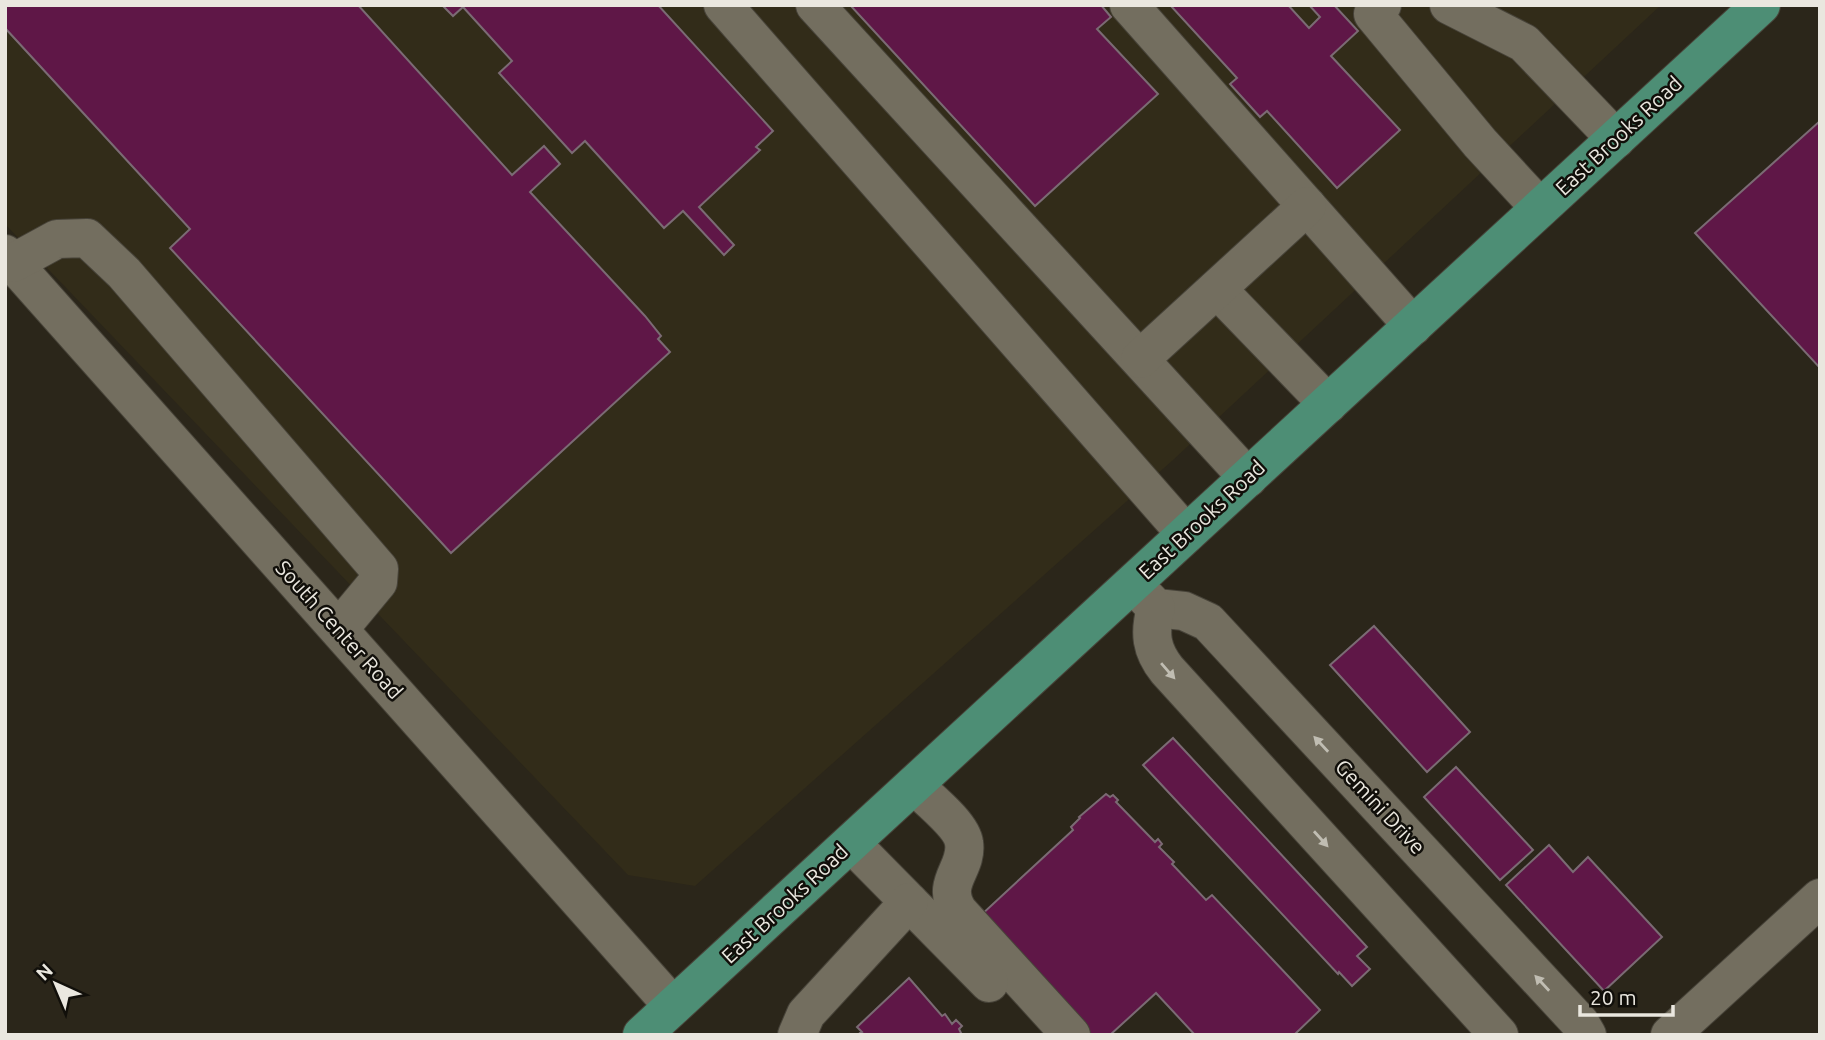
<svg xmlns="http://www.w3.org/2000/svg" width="1825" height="1040" viewBox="0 0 1825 1040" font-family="Ubuntu,sans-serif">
	<rect width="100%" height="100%" fill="#2b261a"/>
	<path fill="#322c19" d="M5 5H1661L1173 460 695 886 628 875 5 224Z"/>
	<g fill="#5f1747" stroke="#7b6b74" stroke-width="2">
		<path d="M5 5H358L512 175 544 146 560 164 530 192 645 316 661 336 658 339 670 352 451 553 170 248 190 229 5 28Z"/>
		<path d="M442 5H658L773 131 756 147 760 150 699 207 734 245 724 255 683 211 664 228 585 141 572 153 499 73 512 61 463 7 453 16Z"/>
		<path d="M850 5H1101L1111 17 1097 29 1158 94 1035 206Z"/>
		<path d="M1170 5H1288L1309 28 1320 17 1309 5H1334L1358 31 1331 56 1400 130 1337 188 1267 111 1260 117 1230 84 1237 78Z"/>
		<path d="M1820 121V368L1695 233Z"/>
		<path d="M1374 626 1470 732 1427 772 1330 665Z"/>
		<path d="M1173 738 1367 947 1357 956 1370 969 1352 986 1339 972 1338 974 1143 765Z"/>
		<path d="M1456 767 1533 850 1500 880 1424 797Z"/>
		<path d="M1106 794 1110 797 1113 795 1118 800 1116 802 1155 842 1158 839 1162 844 1159 847 1174 862 1172 864 1206 900 1212 895 1320 1010 1294 1035H1195L1156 993 1110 1035H1090L980 916 1073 830 1071 827 1080 818 1079 817Z"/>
		<path d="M1549 845 1573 872 1588 857 1662 937 1604 991 1506 885Z"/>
		<path d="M909 978 942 1016 945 1014 952 1024 956 1020 962 1026 959 1029 962 1035H861L860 1033 862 1032 857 1027Z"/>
	</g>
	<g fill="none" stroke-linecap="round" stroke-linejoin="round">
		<g stroke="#474339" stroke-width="40">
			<g id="minor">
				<path d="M723 5 1186 534"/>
				<path d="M815 5 1248 478"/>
				<path d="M1129 5 1413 326"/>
				<path d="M1382 5 1373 14 1480 143 1540 208"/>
				<path d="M1449 5 1524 43 1616 139"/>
				<path d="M5 254 673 1006"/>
				<path d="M13 263 57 239 87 238 124 273 379 569 378 582 339 629"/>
				<path d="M1217 289 1328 404"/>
				<path d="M1140 359 1307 206"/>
				<path d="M1133 584 1156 608 1184 611 1208 622 1580 1023 1587 1035"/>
				<path d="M1156 608C1149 633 1151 650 1167 670L1499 1035"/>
				<path d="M914 785C927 798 962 825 964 843 968 869 940 882 958 911L1071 1035"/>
				<path d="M851 843 989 983"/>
				<path d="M797 1035 806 1014 909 902"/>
				<path d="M1670 1035 1820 898"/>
			</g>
		</g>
		<g stroke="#474339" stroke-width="40">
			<path id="major" d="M642 1035 1761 5"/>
		</g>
		<use href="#minor" stroke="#736e5f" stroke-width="38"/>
		<use href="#major" stroke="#4d8e75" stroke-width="38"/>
	</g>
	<defs><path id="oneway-solid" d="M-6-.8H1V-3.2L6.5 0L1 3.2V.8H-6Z" transform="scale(1.75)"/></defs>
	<g fill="#c0bdb2">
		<use href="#oneway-solid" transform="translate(1168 671) rotate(49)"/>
		<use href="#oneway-solid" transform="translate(1321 744) rotate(-133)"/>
		<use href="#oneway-solid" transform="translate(1321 839) rotate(48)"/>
		<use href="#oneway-solid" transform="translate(1542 983) rotate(-133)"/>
	</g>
	<g text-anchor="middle" stroke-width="5" stroke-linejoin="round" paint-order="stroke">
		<g font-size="21" fill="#eae7df" stroke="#110f0a">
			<text transform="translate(1619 136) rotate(-43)" y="7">East Brooks Road</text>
			<text transform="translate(1202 520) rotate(-43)" y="7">East Brooks Road</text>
			<text transform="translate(339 630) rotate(48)" y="7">South Center Road</text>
			<text transform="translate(1380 807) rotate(47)" y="7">Gemini Drive</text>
			<text transform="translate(785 904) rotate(-43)" y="7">East Brooks Road</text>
		</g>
	</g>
	<rect width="1825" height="1040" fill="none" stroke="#eae7df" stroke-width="14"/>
	<g transform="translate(56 984) rotate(316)" stroke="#110f0a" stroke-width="5" paint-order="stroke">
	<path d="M0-5L12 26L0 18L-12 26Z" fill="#eae7df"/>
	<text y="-10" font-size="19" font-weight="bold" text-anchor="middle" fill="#eae7df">N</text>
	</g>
	<path d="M1580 1005v10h93v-10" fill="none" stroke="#eae7df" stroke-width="3.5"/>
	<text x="1590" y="1005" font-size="21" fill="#eae7df" stroke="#110f0a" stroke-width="5" paint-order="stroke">20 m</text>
</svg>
